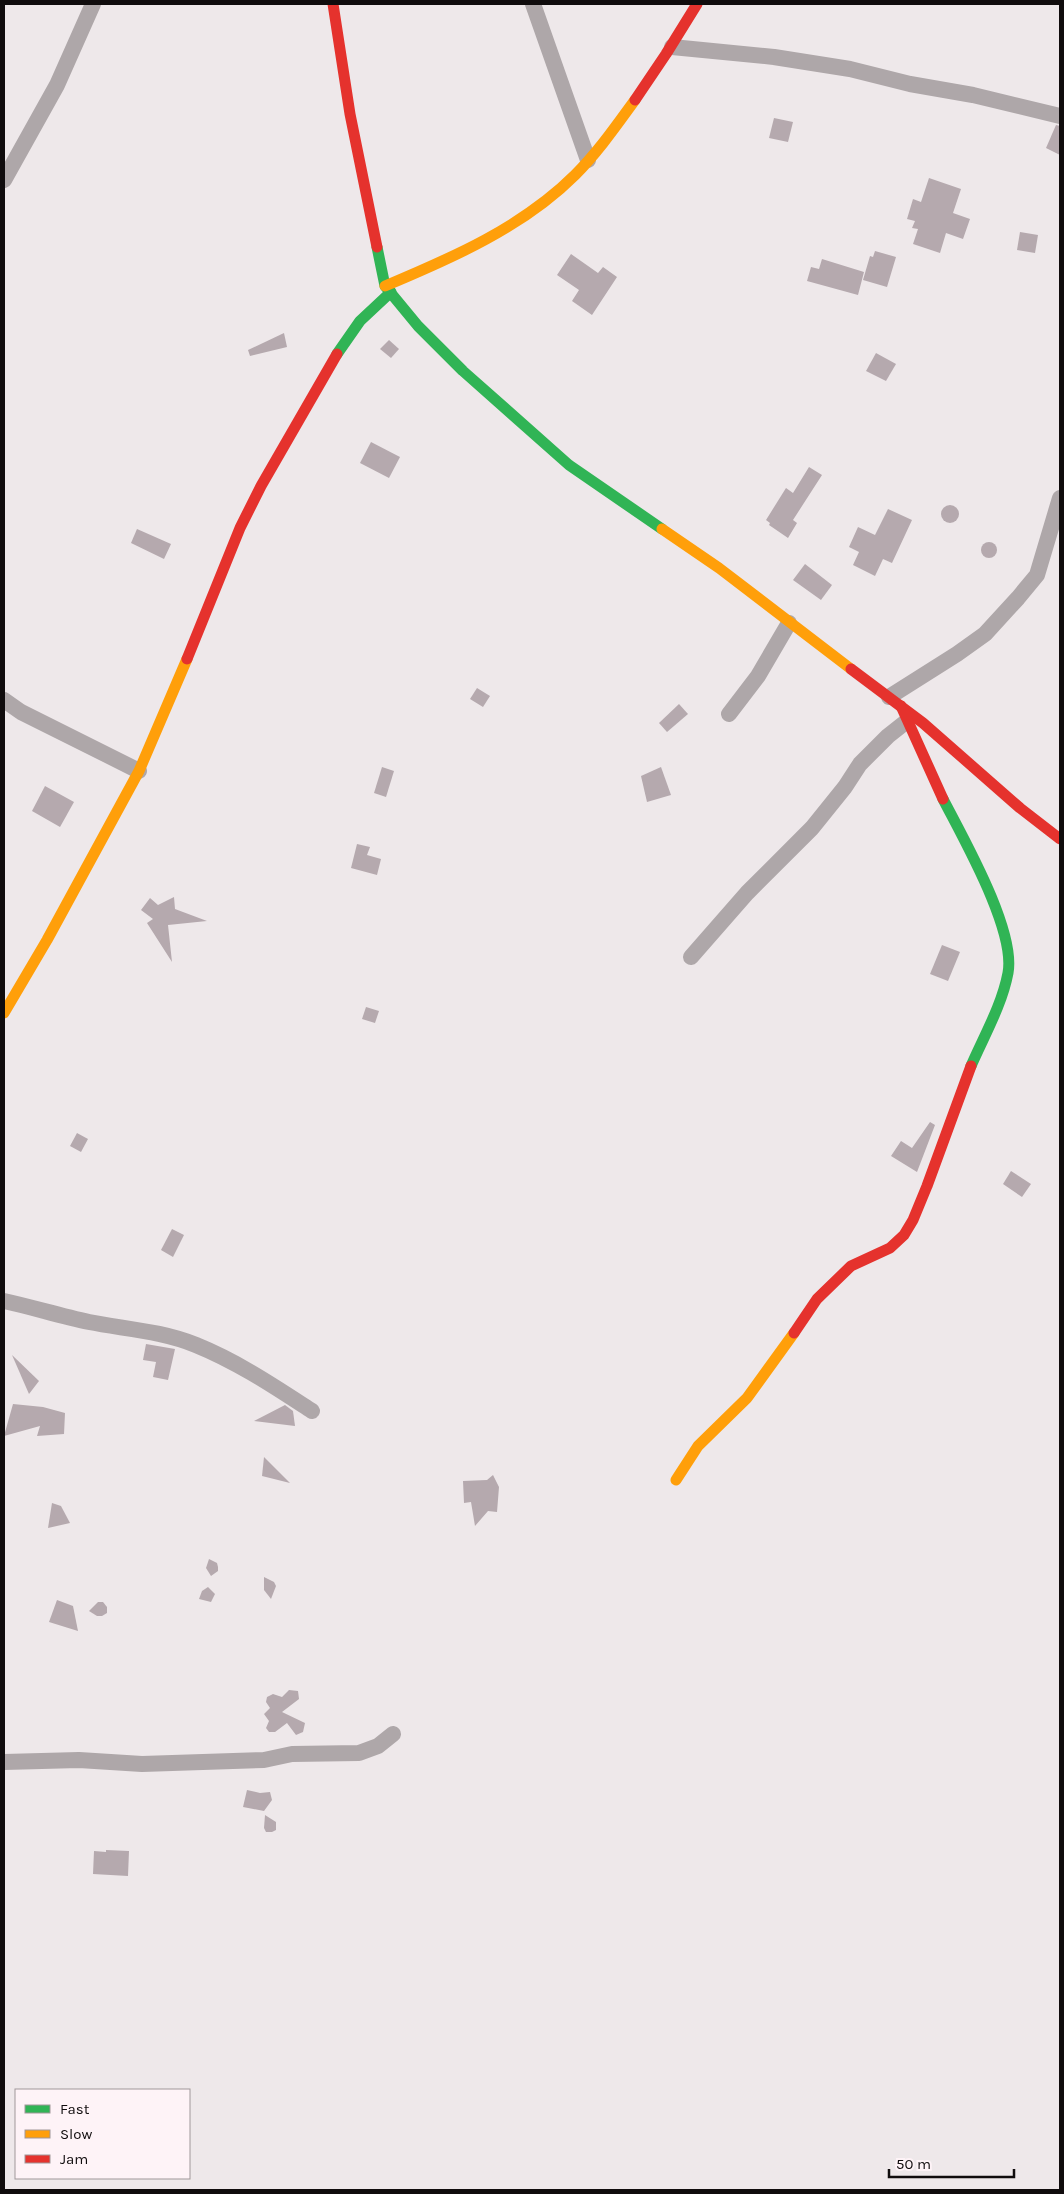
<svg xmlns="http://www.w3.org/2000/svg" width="1064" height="2194" viewBox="0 0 1064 2194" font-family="Karla,sans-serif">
	<rect width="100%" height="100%" fill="#eee8ea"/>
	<g fill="#b5a9ae">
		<path d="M774 118 793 122 788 142 769 138Z"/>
		<path d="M1056 125 1060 126V155L1046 148Z"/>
		<path d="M929 178 961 189 953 213 970 219 963 239 946 233 940 253 913 244 918 229 912 228 915 221 907 219 913 199 921 202Z"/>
		<path d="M1020 232 1038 235 1035 253 1017 250Z"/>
		<path d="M875 251 896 257 887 287 863 280 870 256 873 257Z"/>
		<path d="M571 254 598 273 603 267 617 277 592 315 572 301 579 290 557 275Z"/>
		<path d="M822 259 864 272 858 295 807 281 811 267 819 269Z"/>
		<path d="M284 333 287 347 250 356 248 350Z"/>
		<path d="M389 340 399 349 391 358 380 349Z"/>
		<path d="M876 353 896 364 886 381 866 371Z"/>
		<path d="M371 442 400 457 389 478 360 463Z"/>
		<path d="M809 467 822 475 793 520 797 523 788 538 769 525 770 523 766 520 786 488 793 493Z"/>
		<circle cx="950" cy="514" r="9"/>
		<path d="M888 509 912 520 892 563 883 559 875 576 853 565 859 552 849 547 858 527 875 535Z"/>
		<path d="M137 529 171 544 164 559 131 543Z"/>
		<circle cx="989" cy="550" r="8"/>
		<path d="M805 564 832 585 821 600 793 580Z"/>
		<path d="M477 688 490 696 483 707 470 699Z"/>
		<path d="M679 704 688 714 667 732 659 723Z"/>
		<path d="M382 767 394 771 386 797 374 793Z"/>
		<path d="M661 767 671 795 647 802 641 776Z"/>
		<path d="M45 786 74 802 60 827 32 811Z"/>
		<path d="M357 844 370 847 367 855 381 859 377 875 351 868Z"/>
		<path d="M174 897 175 909 207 921 168 925 172 962 147 923 153 919 141 910 150 898 158 905Z"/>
		<path d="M942 945 960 952 948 981 930 974Z"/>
		<path d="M366 1007 379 1011 375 1023 362 1019Z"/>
		<path d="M930 1122 935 1125 917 1172 891 1156 901 1141 912 1148Z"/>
		<path d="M77 1133 88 1139 81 1152 70 1146Z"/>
		<path d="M1011 1171 1031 1184 1022 1197 1003 1184Z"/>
		<path d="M172 1229 184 1235 173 1257 161 1250Z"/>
		<path d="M146 1344 175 1349 168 1380 153 1377 156 1362 143 1360Z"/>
		<path d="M12 1355 39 1381 29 1394Z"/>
		<path d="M13 1404 43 1407 65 1413 64 1434 37 1436 40 1426 4 1436Z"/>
		<path d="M285 1405 293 1411 295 1426 254 1421Z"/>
		<path d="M264 1457 290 1483 262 1476Z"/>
		<path d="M493 1475 499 1487 497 1512 488 1511 475 1526 471 1502 464 1503 463 1481 487 1480Z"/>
		<path d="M52 1503 61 1506 70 1523 48 1528Z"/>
		<path d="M209 1559 217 1563 218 1567V1571L211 1576 206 1568Z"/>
		<path d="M264 1577 274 1582 276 1586 271 1599 264 1590Z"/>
		<path d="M208 1587 215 1594 211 1602 199 1599 202 1591Z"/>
		<path d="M57 1600 73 1606 78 1631 49 1622Z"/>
		<path d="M98 1602H103L107 1607V1613L102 1616H97L89 1611Z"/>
		<path d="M289 1690 298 1691 299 1699 282 1712 305 1723 303 1732 296 1735 287 1723 275 1732H269L266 1728 269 1721 264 1714 270 1708 266 1702 267 1697 273 1694 282 1697Z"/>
		<path d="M247 1790 260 1793 270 1792 272 1800 264 1811 243 1807Z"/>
		<path d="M265 1815 276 1822V1830L272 1832H266L264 1828Z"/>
		<path d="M106 1850 129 1851 128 1876 93 1874 94 1851 106 1852Z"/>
	</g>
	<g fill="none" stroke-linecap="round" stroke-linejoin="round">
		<g stroke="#aea7a9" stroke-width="16">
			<path d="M533 4 588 160"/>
			<path d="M672 47 774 57 850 69 910 84 973 95 1060 116"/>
			<path d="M4 180 57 85 93 4"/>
			<path d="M889 697 957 654 985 634 1018 598 1037 575 1060 498"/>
			<path d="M4 700 21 712 139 771"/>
			<path d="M729 714 758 676 789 623"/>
			<path d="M691 957 747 893 812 828 845 787 860 764 888 736 907 721"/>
			<path d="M4 1301C32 1307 60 1316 89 1322 125 1329 162 1331 196 1345 238 1362 275 1387 312 1411"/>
			<path d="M4 1762 79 1760 142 1764 264 1760 292 1754 359 1753 378 1746 393 1734"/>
		</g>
		<g stroke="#30b455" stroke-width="11">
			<path d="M377 247 385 286 418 326 463 371 569 465 662 529"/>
			<path d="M337 354 360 321 391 292"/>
			<path d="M943 799C963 838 1016 930 1008 973 1002 1005 984 1036 971 1066"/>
		</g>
		<g stroke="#ff9f0a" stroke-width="11">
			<path d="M385 286C452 258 523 227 575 175 598 152 616 126 635 100"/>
			<path d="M662 529 719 568 851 669"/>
			<path d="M4 1013 47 940 139 771 187 659"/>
			<path d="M676 1480 698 1446 747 1398 794 1333"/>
		</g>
		<g stroke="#e5322d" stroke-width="11">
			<path d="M333 4 350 114 377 247"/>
			<path d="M635 100 666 54 697 4"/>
			<path d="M187 659 240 528 261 486 337 354"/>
			<path d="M851 669 923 723 1020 808 1060 839"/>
			<path d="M901 706 943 799"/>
			<path d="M794 1333 817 1299 851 1266 890 1248 904 1235 913 1220 927 1186 971 1066"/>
		</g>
	</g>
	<rect width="1064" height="2194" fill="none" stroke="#100c0d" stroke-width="10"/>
	<rect x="15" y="2089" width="175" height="90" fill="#fef3f7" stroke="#9f9799"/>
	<rect x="25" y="2105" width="25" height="8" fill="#30b455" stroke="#9f9799"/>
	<text x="60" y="2114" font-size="15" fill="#100c0d">Fast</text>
	<rect x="25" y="2130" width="25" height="8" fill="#ff9f0a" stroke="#9f9799"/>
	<text x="60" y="2139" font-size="15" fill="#100c0d">Slow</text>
	<rect x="25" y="2155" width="25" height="8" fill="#e5322d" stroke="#9f9799"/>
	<text x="60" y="2164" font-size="15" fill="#100c0d">Jam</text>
	<path d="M889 2169v8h125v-8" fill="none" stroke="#100c0d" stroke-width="2.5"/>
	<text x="896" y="2169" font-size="15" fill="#100c0d" stroke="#fef3f7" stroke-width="4" paint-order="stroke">50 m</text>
</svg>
